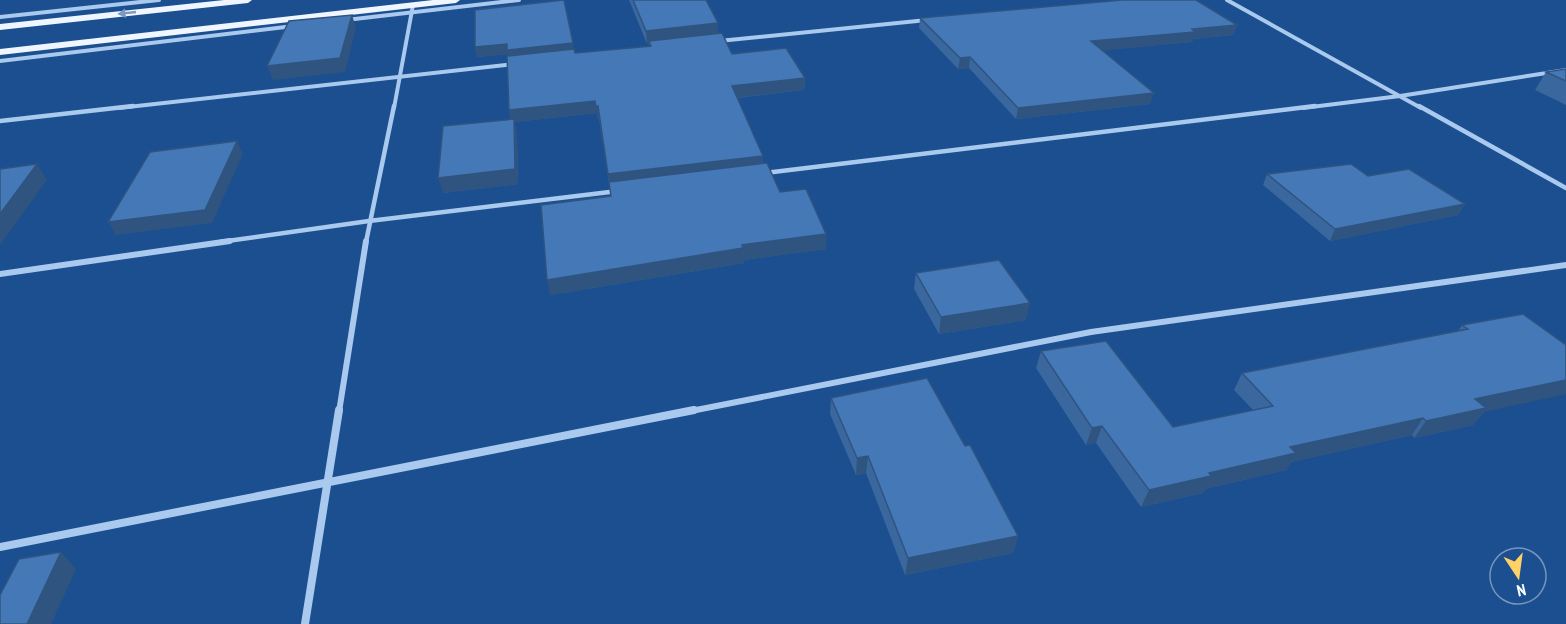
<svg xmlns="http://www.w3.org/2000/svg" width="1566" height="624" viewBox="0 0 1566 624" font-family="'PT Sans Narrow',sans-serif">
	<rect width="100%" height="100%" fill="#1b4f8f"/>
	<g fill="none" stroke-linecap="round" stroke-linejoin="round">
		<g stroke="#a9c9ee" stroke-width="4">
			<path d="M1227 0 1421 108"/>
			<path d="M0 17 159 0"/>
			<path d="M346 20 519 0"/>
			<path d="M719 41 927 20"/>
			<path d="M0 61 294 26"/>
			<path d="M119 108 515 64"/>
			<path d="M394 108 413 5"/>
			<path d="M1303 108 1400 96 1566 70"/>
		</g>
		<g stroke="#a9c9ee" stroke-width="4.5">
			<path d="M1419 106 1566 188"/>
			<path d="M0 121 133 106"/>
			<path d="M765 173 1315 106"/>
			<path d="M220 242 369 221 618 191"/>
			<path d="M366 242 394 106"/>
		</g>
		<g stroke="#a9c9ee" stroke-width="6">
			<path d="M0 274 230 241"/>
			<path d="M339 412 366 241"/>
			<path d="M686 412 1091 332 1566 265"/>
		</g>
		<g stroke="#a9c9ee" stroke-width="8">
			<path d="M0 547 694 410"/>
			<path d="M305 624 339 410"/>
		</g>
		<g fill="#f0f6ff" fill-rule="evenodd">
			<path d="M224 0H252L248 3 0 30V24Z"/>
			<path d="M433 0H460L456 3 0 55V49Z"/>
		</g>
	</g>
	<g fill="#3a679d">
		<path d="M629 0H706L718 23V33L732 54 805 78 804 90 737 98 763 156V163L780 192 826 234V249L744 260V263L550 295 611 196 599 119H597V113L514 122 517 133 518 184 443 193 510 119 508 54 477 57 475 47 574 49 575 53 650 46 649 44H647Z"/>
		<path d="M920 18 1237 25 1233 35 1193 39 1192 42 1102 50 1150 104 1016 119 969 68 958 69 919 28Z"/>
		<path d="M1566 69V105L1535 90 1546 72Z"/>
		<path d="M1267 174 1368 176 1465 204 1458 215 1330 241 1263 185Z"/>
		<path d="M916 273 1026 320 939 334 914 289Z"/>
		<path d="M1523 314 1484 412 1473 425 1414 438 1412 435 1291 462 1286 470 1205 489 1203 493 1141 507 1096 443 1086 445 1036 368 1041 351 1173 427 1253 410 1234 390 1242 373 1458 331 1462 325Z"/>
		<path d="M831 398 965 446 1018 536 1013 553 905 575 866 473 856 475 830 414Z"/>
	</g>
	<g fill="#305480">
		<path d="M352 15 356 28 345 72 273 80 267 66Z"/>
		<path d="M718 23V36L649 41V44H647L646 31Z"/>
		<path d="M1237 25 1233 35 1193 39 1192 42 1089 52 1091 41Z"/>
		<path d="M573 43 574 53 509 60 508 54 477 57 475 47 507 44Z"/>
		<path d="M970 57 969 68 958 69 960 58Z"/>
		<path d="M805 78 804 90 733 98 732 86Z"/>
		<path d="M1154 93 1150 104 1016 119 1018 108Z"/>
		<path d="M595 101 598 106 600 119H597V113L514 122 517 133 518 184 443 193 438 178 511 123 509 110Z"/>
		<path d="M237 141 243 154 212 223 116 235 108 222Z"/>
		<path d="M763 156V169L609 187 608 174Z"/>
		<path d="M37 164 47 180 0 245V214Z"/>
		<path d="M1465 204 1458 215 1330 241 1335 229Z"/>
		<path d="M826 234V249L744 260V263L550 295 547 280 742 245Z"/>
		<path d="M1030 303 1026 320 939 334 941 317Z"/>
		<path d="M1566 380V394L1484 412 1473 425 1414 438 1426 421 1475 399Z"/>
		<path d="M1423 418 1412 435 1291 462 1286 470 1205 489 1203 493 1141 507 1149 490 1209 473 1290 447Z"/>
		<path d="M1102 426 1096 443 1086 445 1092 428Z"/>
		<path d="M868 456 866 473 856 475 857 458Z"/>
		<path d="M1018 536 1013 553 905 575 908 558Z"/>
		<path d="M61 552 76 569 51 624H27Z"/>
	</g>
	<g fill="#4478b7" stroke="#305480" stroke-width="1.5">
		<path d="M564 0 573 43 507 50V44L475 47V10Z"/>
		<path d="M633 0H706L718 23 646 31Z"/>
		<path d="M1122 0H1196L1237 25 1192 29 1195 32 1091 41 1154 93 1018 108 970 57 960 58 920 18Z"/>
		<path d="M352 15 340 58 267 66 289 21Z"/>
		<path d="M722 33 732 54 786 48 805 78 732 86 763 156 608 174 598 106 596 107 595 101 509 110 507 56 574 49 575 53 651 46 649 41Z"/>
		<path d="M1566 69V81L1546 72Z"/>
		<path d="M514 119 515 169 438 178 443 126Z"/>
		<path d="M237 141 205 210 108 222 150 152Z"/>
		<path d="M767 163 780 192 806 189 826 234 742 245 743 248 547 280 541 205 611 196 609 182Z"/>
		<path d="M37 164 0 214V169Z"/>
		<path d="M1351 164 1368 176 1409 169 1465 204 1335 229 1267 174Z"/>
		<path d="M999 260 1030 303 941 317 916 273Z"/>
		<path d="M1523 314 1566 345V380L1475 399 1486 408 1426 421 1423 418 1290 447 1296 453 1209 473 1211 476 1149 490 1102 426 1092 428 1041 351 1106 341 1173 427 1273 406 1242 373 1468 329 1462 325Z"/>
		<path d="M927 378 965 446 970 445 1018 536 908 558 868 456 857 458 831 398Z"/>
		<path d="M61 552 27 624H0V595L19 559Z"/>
	</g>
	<defs><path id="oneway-solid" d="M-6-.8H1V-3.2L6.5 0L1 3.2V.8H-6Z" transform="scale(1.5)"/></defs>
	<use fill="#7b9ac1" href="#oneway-solid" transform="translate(127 13) rotate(174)"/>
	<g transform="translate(1518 576) rotate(167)"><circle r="28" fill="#1b4f8f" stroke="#7695bc" stroke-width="1.5"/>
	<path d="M0-4.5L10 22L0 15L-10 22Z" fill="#ffd166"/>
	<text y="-9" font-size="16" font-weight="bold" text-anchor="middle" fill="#ffffff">N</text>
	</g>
</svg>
